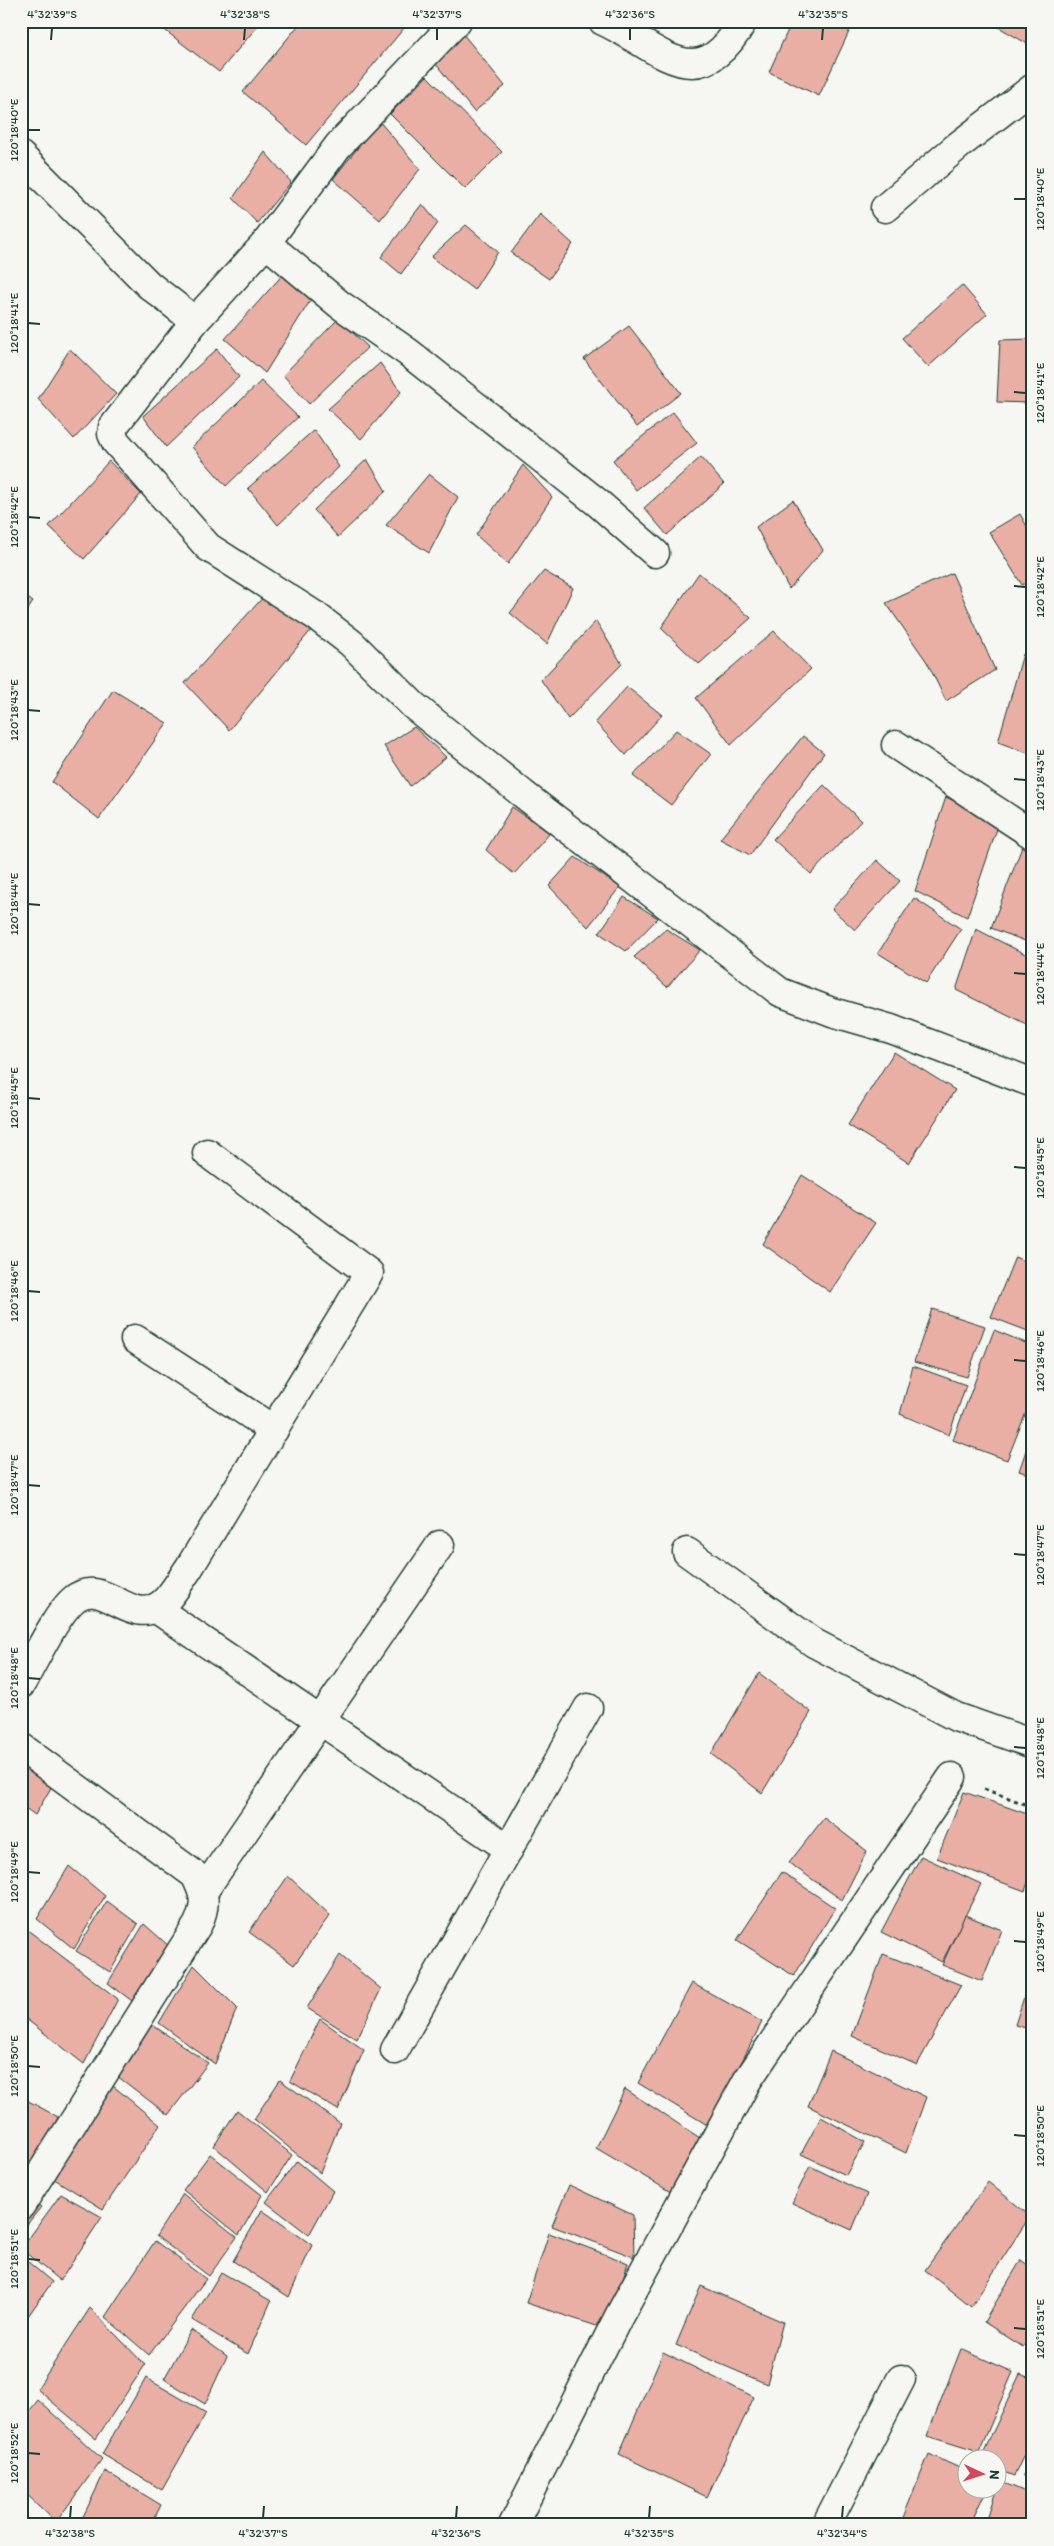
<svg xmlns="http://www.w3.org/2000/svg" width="1054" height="2546" viewBox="0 0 1054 2546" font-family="Itim,sans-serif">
	<rect width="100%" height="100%" fill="#f6f6f2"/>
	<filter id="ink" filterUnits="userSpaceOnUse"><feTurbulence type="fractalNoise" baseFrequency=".02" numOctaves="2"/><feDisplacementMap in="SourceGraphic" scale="10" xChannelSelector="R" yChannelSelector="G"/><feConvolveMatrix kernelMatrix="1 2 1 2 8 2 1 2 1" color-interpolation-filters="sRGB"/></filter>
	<g filter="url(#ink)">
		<g fill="#e9afa5" stroke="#1f3d34">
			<path d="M153 21H262L219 72Z"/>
			<path d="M302 21H410L306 145 243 92Z"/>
			<path d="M792 21H854L819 96 769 72Z"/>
			<path d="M998 21H1033V47L995 25Z"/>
			<path d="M459 29 505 86 474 112 428 54Z"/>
			<path d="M427 76 502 152 465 189 390 114Z"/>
			<path d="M379 121 420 169 380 220 333 179Z"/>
			<path d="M265 152 291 182 257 223 233 198Z"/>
			<path d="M422 204 438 223 401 274 381 257Z"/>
			<path d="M540 214 573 244 549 279 511 253Z"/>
			<path d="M466 225 498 252 474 290 431 257Z"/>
			<path d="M287 270 315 293 265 373 225 339Z"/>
			<path d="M962 285 987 314 928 367 902 338Z"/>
			<path d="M338 319 368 347 309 404 283 375Z"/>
			<path d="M629 326 681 393 637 427 584 359Z"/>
			<path d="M1033 339 1029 403 997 402 1000 340Z"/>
			<path d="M70 349 116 394 74 439 38 399Z"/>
			<path d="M217 349 239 377 166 447 143 416Z"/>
			<path d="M380 363 401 392 361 439 328 409Z"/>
			<path d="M261 381 298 417 226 486 192 447Z"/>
			<path d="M673 412 697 443 636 490 613 460Z"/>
			<path d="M314 430 339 467 278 525 248 488Z"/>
			<path d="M701 457 724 484 667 535 644 508Z"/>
			<path d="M367 459 386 491 338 537 314 510Z"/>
			<path d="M109 461 141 494 84 559 49 526Z"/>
			<path d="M523 465 552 497 508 564 476 535Z"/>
			<path d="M429 474 458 497 429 553 386 525Z"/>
			<path d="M793 500 823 550 789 589 756 527Z"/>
			<path d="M1020 514 1033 537V579L1022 585 989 532Z"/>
			<path d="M544 571 573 588 547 644 510 613Z"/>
			<path d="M699 573 751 618 699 664 661 628Z"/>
			<path d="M952 573 995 670 946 701 927 662 886 603Z"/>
			<path d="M21 593 33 602 21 619Z"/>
			<path d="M267 593 312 629 229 730 185 683Z"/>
			<path d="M596 621 622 664 568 719 541 680Z"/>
			<path d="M774 631 811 669 731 745 696 698Z"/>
			<path d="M1023 654 1033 658V755L998 742Z"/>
			<path d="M627 687 662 715 626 755 595 722Z"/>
			<path d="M113 690 167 723 99 819 52 782Z"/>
			<path d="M414 727 446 757 410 786 384 746Z"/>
			<path d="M676 730 711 754 671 805 633 776Z"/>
			<path d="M803 736 824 753 750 855 720 839Z"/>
			<path d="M824 785 861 821 811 874 773 839Z"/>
			<path d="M946 797 999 823 967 917 915 891Z"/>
			<path d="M512 807 550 833 514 874 486 850Z"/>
			<path d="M1022 847 1033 853V944L991 928Z"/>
			<path d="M575 857 620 887 588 927 549 886Z"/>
			<path d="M877 860 900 881 855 930 832 909Z"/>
			<path d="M624 897 658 918 626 951 599 933Z"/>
			<path d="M914 898 961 929 926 983 878 953Z"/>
			<path d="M666 929 700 950 667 987 634 957Z"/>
			<path d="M976 929 1033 958V1028L956 990Z"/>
			<path d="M894 1052 955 1090 909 1163 848 1125Z"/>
			<path d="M802 1175 876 1223 830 1292 763 1244Z"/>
			<path d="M1015 1257 1033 1265V1333L991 1317Z"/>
			<path d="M932 1309 985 1326 967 1377 914 1362Z"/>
			<path d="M994 1330 1033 1346V1395L1007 1460 953 1440Z"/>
			<path d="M913 1366 966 1385 949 1435 900 1414Z"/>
			<path d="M1033 1430V1476L1019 1471Z"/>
			<path d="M759 1673 811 1712 762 1793 711 1754Z"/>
			<path d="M21 1743 62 1769 35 1815 21 1805Z"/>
			<path d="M964 1792 1033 1816V1868L1025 1891 937 1858Z"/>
			<path d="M824 1818 867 1851 842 1900 789 1863Z"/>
			<path d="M921 1856 981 1884 942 1962 881 1932Z"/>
			<path d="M69 1866 105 1896 74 1949 37 1919Z"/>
			<path d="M782 1872 835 1908 794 1976 737 1940Z"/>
			<path d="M288 1876 330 1915 294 1965 249 1932Z"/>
			<path d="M107 1901 138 1924 110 1972 76 1951Z"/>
			<path d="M965 1915 1002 1930 982 1981 942 1965Z"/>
			<path d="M144 1924 186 1961 155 2018 108 1983Z"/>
			<path d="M21 1925 118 1999 84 2064 21 2015Z"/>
			<path d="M883 1954 961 1985 917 2065 852 2036Z"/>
			<path d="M340 1955 381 1989 357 2039 307 2008Z"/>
			<path d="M194 1965 237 2008 215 2064 159 2023Z"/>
			<path d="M1033 1969V2030L1015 2025Z"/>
			<path d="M692 1983 762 2022 709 2126 638 2083Z"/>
			<path d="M135 2013 208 2063 168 2115 104 2066Z"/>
			<path d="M320 2019 364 2050 338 2110 290 2081Z"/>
			<path d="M831 2051 926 2097 906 2153 808 2106Z"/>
			<path d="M280 2080 340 2123 320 2173 254 2119Z"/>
			<path d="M112 2085 160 2125 103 2209 38 2169Z"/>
			<path d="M625 2089 700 2138 674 2194 596 2148Z"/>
			<path d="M21 2097 58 2117 29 2181 21 2177Z"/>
			<path d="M237 2110 292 2155 268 2192 214 2146Z"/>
			<path d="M821 2117 865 2142 846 2175 801 2154Z"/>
			<path d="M210 2154 262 2195 239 2235 183 2190Z"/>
			<path d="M297 2161 333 2191 309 2235 266 2202Z"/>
			<path d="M810 2166 867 2194 852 2230 792 2203Z"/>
			<path d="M988 2182 1030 2216 971 2307 925 2270Z"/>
			<path d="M569 2185 633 2215 634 2257 552 2226Z"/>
			<path d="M21 2192 41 2207 21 2232Z"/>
			<path d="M61 2194 102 2217 60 2281 21 2249Z"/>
			<path d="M183 2194 237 2237 209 2276 156 2236Z"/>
			<path d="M262 2210 312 2245 289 2297 233 2261Z"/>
			<path d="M549 2233 628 2263 606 2329 526 2303Z"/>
			<path d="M155 2241 206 2279 149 2355 105 2317Z"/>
			<path d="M21 2256 52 2282 21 2326Z"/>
			<path d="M1021 2260 1033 2269V2331L1023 2347 984 2322Z"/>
			<path d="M221 2272 271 2301 248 2354 192 2320Z"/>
			<path d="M701 2286 783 2322 767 2384 676 2345Z"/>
			<path d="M90 2308 145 2365 96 2439 37 2389Z"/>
			<path d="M191 2330 227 2356 205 2404 164 2379Z"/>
			<path d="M961 2349 1013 2372 979 2452 927 2436Z"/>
			<path d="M663 2352 754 2397 707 2497 619 2454Z"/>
			<path d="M1020 2374 1033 2379V2436L1014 2476 996 2469V2458H981Z"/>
			<path d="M146 2378 206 2413 162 2490 102 2454Z"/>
			<path d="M38 2400 102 2459 56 2522 21 2489V2422Z"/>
			<path d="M1033 2453V2481L1023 2476Z"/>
			<path d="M929 2454 966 2471V2488H987L970 2525H900Z"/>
			<path d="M105 2471 161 2505 151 2525H79Z"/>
			<path d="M999 2481 1033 2495V2525H985Z"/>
		</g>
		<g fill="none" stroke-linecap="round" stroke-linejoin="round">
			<g stroke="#1f3d34" stroke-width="31">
				<g id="minor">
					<path d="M457 21 338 146 266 243 195 321 113 427 112 434 116 442 208 547 316 616 351 643 414 706 523 794 780 992 832 1012 891 1029 1033 1083"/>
					<path d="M603 21C660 47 698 101 743 21"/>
					<path d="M21 156 149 285 195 321"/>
					<path d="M885 208 959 145 1033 88"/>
					<path d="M266 243 339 304 409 353 598 503 655 553"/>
					<path d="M896 745 1033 835"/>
					<path d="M135 1339 274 1430"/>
					<path d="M687 1552 814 1643 956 1717 1033 1744"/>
					<path d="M155 1608 509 1849"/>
					<path d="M21 1684C34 1662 55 1616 73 1600 105 1572 133 1636 167 1599 175 1590 182 1578 189 1568L369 1273 207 1153"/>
					<path d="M21 1747 195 1875C205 1895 207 1903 198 1924L21 2205"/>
					<path d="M203 1892 440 1545"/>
					<path d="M395 2050 588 1708"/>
					<path d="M513 2525 618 2318 747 2081 952 1777"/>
					<path d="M826 2525 901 2379"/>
				</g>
			</g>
			<path stroke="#1f3d34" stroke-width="3" stroke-dasharray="4 4" stroke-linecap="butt" d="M984 1789 1033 1807"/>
			<use href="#minor" stroke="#f6f6f2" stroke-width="28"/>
		</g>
	</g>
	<path fill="none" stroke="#1f3d34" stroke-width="2" d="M51 40 52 28M244 40 245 28M437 40V28M630 40V28M822 40 823 28M28 130H40M1014 199H1026M28 323 40 324M1014 392 1026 393M28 517 40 518M1014 586 1026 587M28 710 40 711M1014 779 1026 780M28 904 40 905M1014 973 1026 974M28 1098 40 1099M1014 1167 1026 1168M28 1291 40 1292M1014 1360 1026 1361M28 1485 40 1486M1014 1554 1026 1555M28 1678 40 1679M1014 1747 1026 1748M28 1872 40 1873M1014 1941 1026 1942M28 2066 40 2067M1014 2135 1026 2136M28 2259 40 2260M1014 2328 1026 2329M28 2453 40 2454M70 2518 71 2506M263 2518 264 2506M456 2518 457 2506M649 2518 650 2506M842 2518 843 2506"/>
	<rect width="1054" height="2546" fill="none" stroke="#f6f6f2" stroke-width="55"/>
	<g transform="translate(982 2474) rotate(94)"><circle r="24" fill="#f6f6f2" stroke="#a0aca6"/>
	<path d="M0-4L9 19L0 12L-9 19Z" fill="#d1495b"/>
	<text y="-8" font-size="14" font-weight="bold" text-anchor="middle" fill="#1f3d34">N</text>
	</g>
	<rect x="28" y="28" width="998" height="2490" fill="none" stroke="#1f3d34" stroke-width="2"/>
	<g font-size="12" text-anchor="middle" fill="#1f3d34">
		<text x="52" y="18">4°32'39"S</text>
		<text x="245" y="18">4°32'38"S</text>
		<text x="437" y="18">4°32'37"S</text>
		<text x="630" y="18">4°32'36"S</text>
		<text x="823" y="18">4°32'35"S</text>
		<text transform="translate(14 130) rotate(-90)" y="4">120°18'40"E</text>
		<text transform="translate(1040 199) rotate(-90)" y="4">120°18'40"E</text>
		<text transform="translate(14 323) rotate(-90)" y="4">120°18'41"E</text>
		<text transform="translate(1040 393) rotate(-90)" y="4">120°18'41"E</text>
		<text transform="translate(14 517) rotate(-90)" y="4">120°18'42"E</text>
		<text transform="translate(1040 587) rotate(-90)" y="4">120°18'42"E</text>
		<text transform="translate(14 710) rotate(-90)" y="4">120°18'43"E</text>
		<text transform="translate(1040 780) rotate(-90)" y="4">120°18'43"E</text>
		<text transform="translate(14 904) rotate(-90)" y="4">120°18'44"E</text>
		<text transform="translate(1040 974) rotate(-90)" y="4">120°18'44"E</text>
		<text transform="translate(14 1098) rotate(-90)" y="4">120°18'45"E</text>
		<text transform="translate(1040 1168) rotate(-90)" y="4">120°18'45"E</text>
		<text transform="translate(14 1291) rotate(-90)" y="4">120°18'46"E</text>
		<text transform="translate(1040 1361) rotate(-90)" y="4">120°18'46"E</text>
		<text transform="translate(14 1485) rotate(-90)" y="4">120°18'47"E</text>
		<text transform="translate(1040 1555) rotate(-90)" y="4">120°18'47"E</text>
		<text transform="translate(14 1678) rotate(-90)" y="4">120°18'48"E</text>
		<text transform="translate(1040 1748) rotate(-90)" y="4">120°18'48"E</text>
		<text transform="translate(14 1872) rotate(-90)" y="4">120°18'49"E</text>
		<text transform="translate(1040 1942) rotate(-90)" y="4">120°18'49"E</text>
		<text transform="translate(14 2066) rotate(-90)" y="4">120°18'50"E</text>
		<text transform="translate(1040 2136) rotate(-90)" y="4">120°18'50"E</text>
		<text transform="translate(14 2259) rotate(-90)" y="4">120°18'51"E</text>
		<text transform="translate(1040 2329) rotate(-90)" y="4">120°18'51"E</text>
		<text transform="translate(14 2453) rotate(-90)" y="4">120°18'52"E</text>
		<text x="70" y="2537">4°32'38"S</text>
		<text x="263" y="2537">4°32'37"S</text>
		<text x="456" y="2537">4°32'36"S</text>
		<text x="649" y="2537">4°32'35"S</text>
		<text x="842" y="2537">4°32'34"S</text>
	</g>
</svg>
